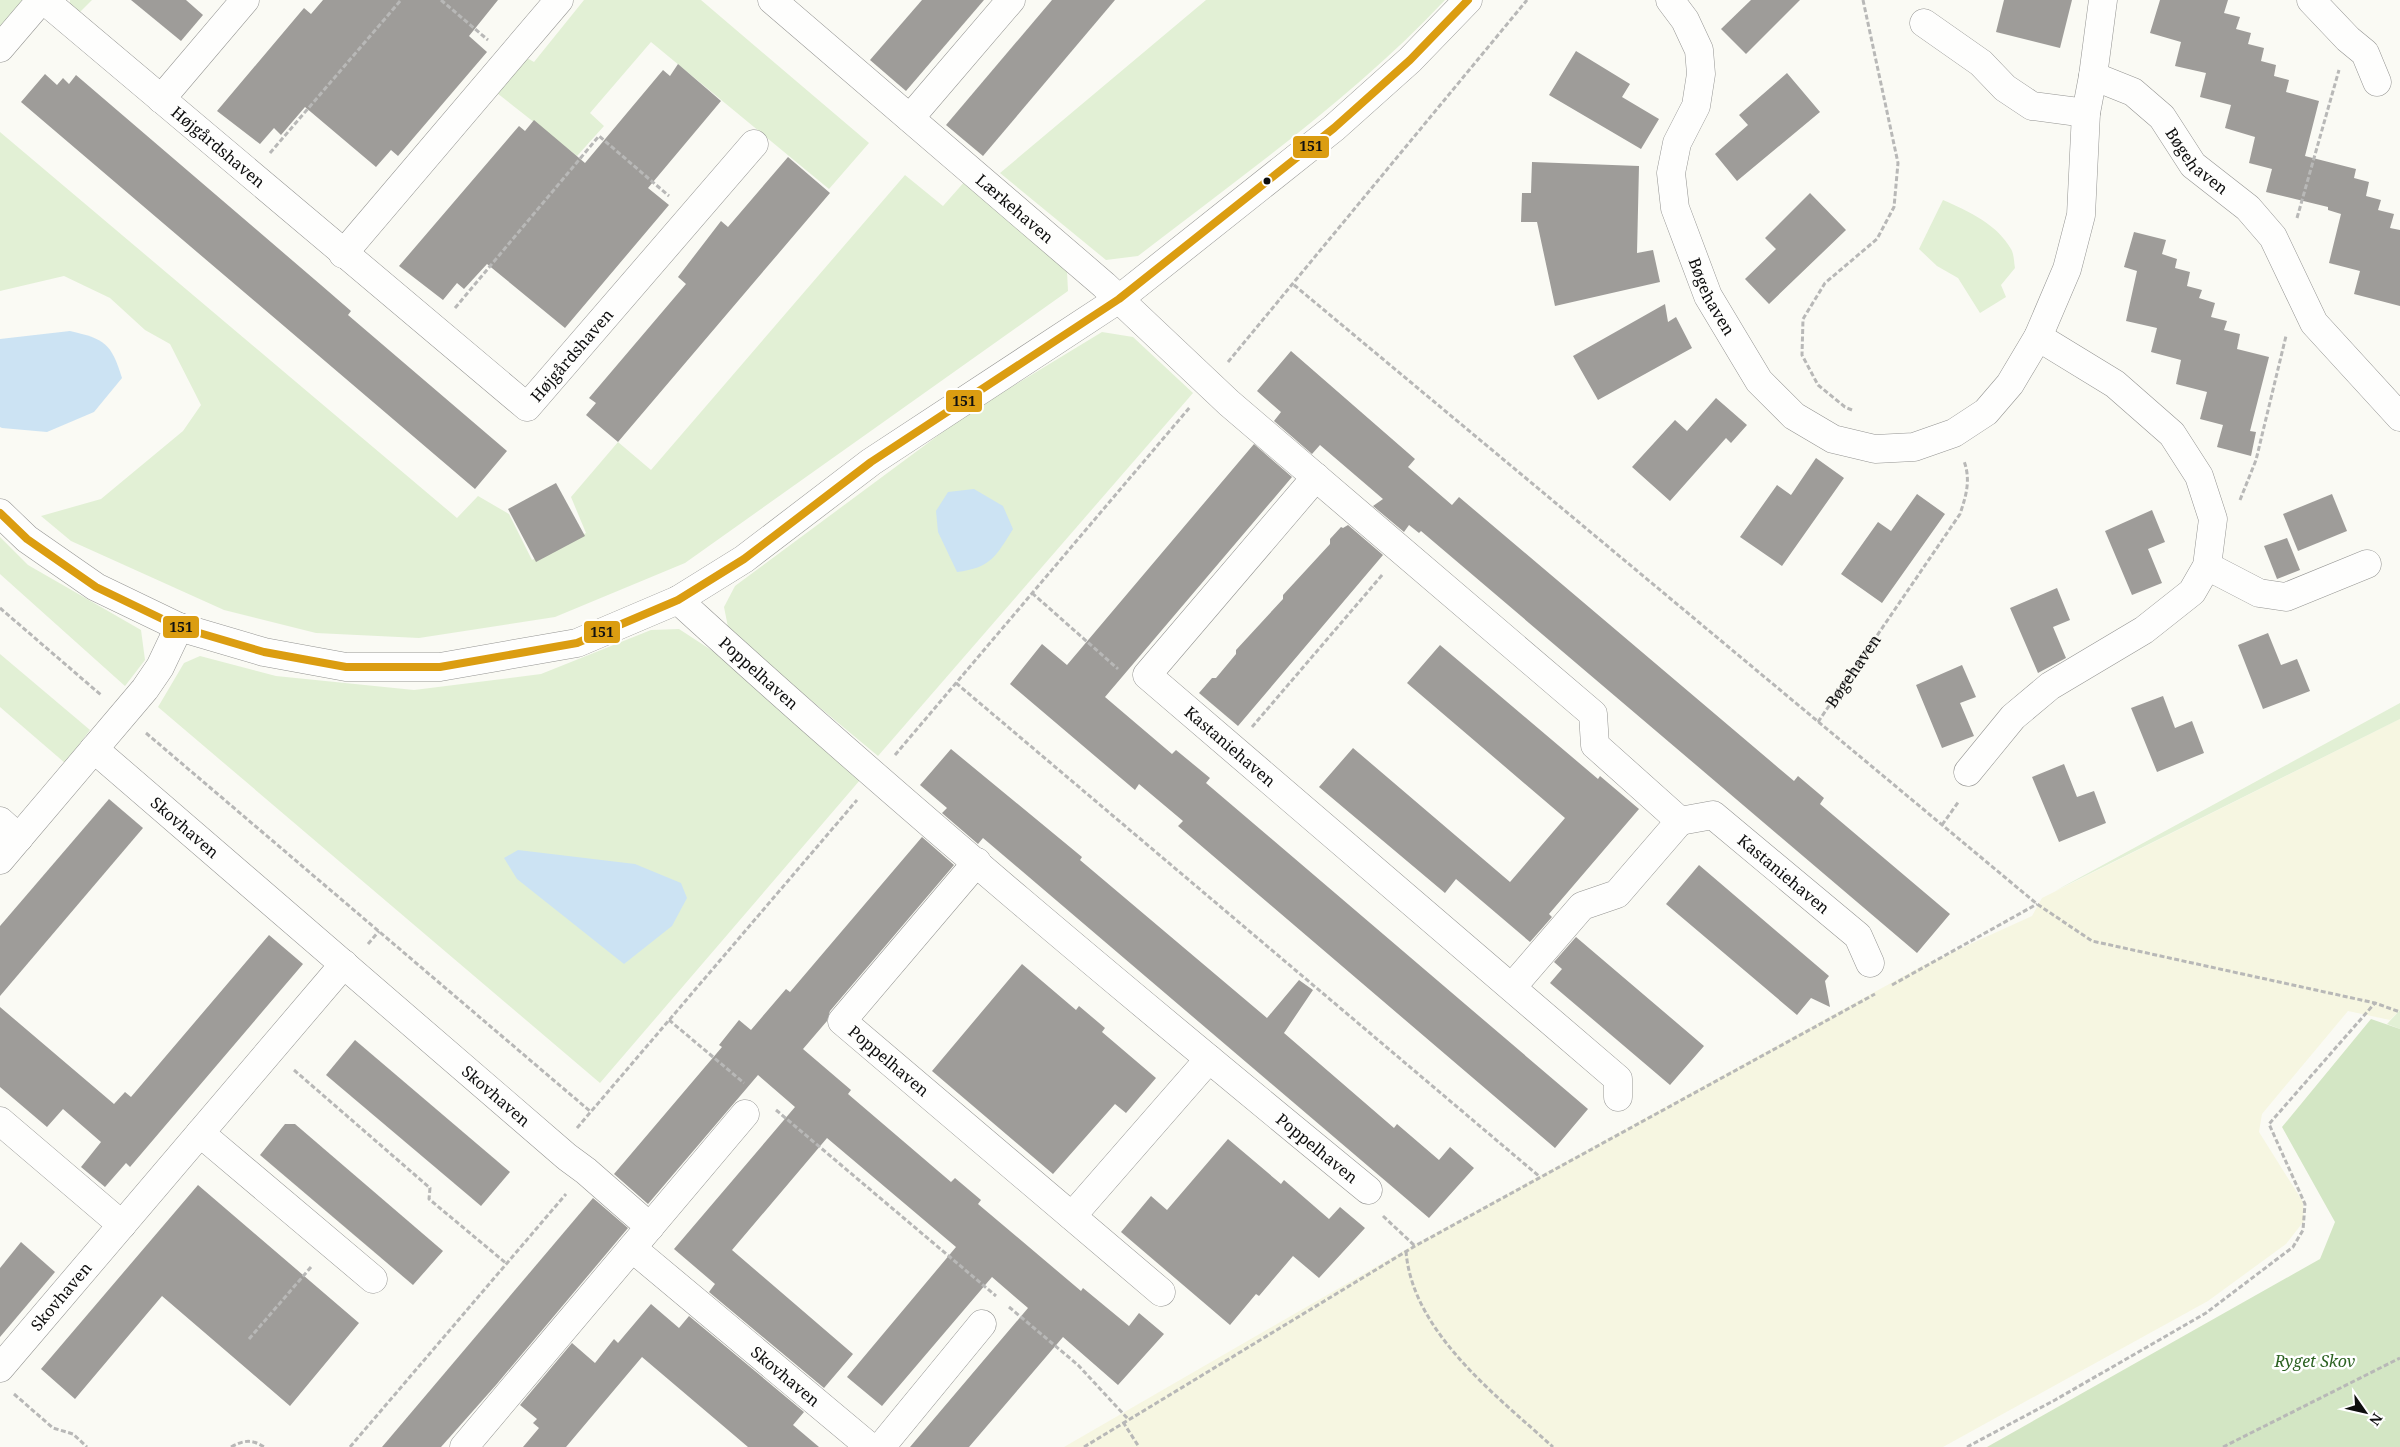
<svg xmlns="http://www.w3.org/2000/svg" width="2400" height="1447" viewBox="0 0 2400 1447" font-family="'Noto Serif',serif">
	<rect width="100%" height="100%" fill="#fafaf4"/>
	<path fill="#f6f6e1" d="M2400 719V1010L2390 1020 2348 1011 2262 1114 2259 1132 2303 1202 2304 1221 2286 1244 2208 1301 1943 1447H1064L1412 1246 1922 966 2032 916 2042 898Z"/>
	<g fill="#e2f0d5">
		<path d="M0 0H25L0 28Z"/>
		<path d="M70 0H92L79 13 70 7Z"/>
		<path d="M584 0H701L869 143 829 189 651 42 590 113 604 126 577 156 497 93 527 58 534 62Z"/>
		<path d="M1206 0H1445C1354 97 1243 175 1138 256L1106 260 1000 173Z"/>
		<path d="M0 132 457 518 478 496 509 514 532 560 586 533 571 497 618 442 651 470 905 175 943 206 966 180 1067 271 1068 291 685 563 555 617 419 638 316 633 224 610 71 541 41 516 101 499 183 431 201 405 170 344 145 330 110 298 64 276 0 291Z"/>
		<path d="M1943 200C1968 211 1997 224 2011 249 2014 254 2014 262 2015 268L2001 285 2006 297 1980 313 1958 278 1937 266 1919 249Z"/>
		<path d="M1102 332 1133 337 1193 393 878 756 729 632 724 607 735 586 967 414Z"/>
		<path d="M0 537 28 565 141 630 145 660 125 686 0 574Z"/>
		<path d="M679 629 725 659 860 780 600 1083 158 707 184 663 200 656 276 676 414 690 541 674 651 630Z"/>
		<path d="M0 654 90 730 65 763 0 707Z"/>
		<path d="M2400 703V719L2055 891 2090 872Z"/>
		<path d="M2400 1010V1029L2387 1024Z"/>
	</g>
	<path fill="#d3e6c4" d="M2371 1019 2400 1029V1447H1987L2320 1259 2335 1222 2282 1127Z"/>
	<g fill="#cce3f3">
		<path d="M70 331C105 339 111 343 122 378L94 412 47 432 2 428 0 427V339Z"/>
		<path d="M974 489 1003 506 1013 529C996 556 991 568 957 572L938 532 936 511 948 492Z"/>
		<path d="M518 850 635 864 681 883 687 898 672 926 624 964 517 879 504 858Z"/>
	</g>
	<g fill="#9e9c99">
		<path d="M131 0H186L203 15 181 41Z"/>
		<path d="M323 0H498L469 36 487 52 398 156 391 150 376 167 305 107 281 135 274 128 260 144 217 111 304 8 311 14Z"/>
		<path d="M922 0H984L906 91 870 60Z"/>
		<path d="M1052 0H1115L983 156 946 125Z"/>
		<path d="M1751 0H1800L1746 54 1721 29Z"/>
		<path d="M2004 0H2072L2060 48 1996 32Z"/>
		<path d="M2160 0H2228L2224 13 2240 17 2236 29 2251 33 2248 44 2264 48 2261 61 2276 65 2274 76 2289 80 2286 92 2319 101 2305 156 2356 169 2354 178 2369 182 2366 196 2381 200 2378 210 2394 214 2390 228 2400 230V306L2354 294 2360 271 2329 263 2341 214 2328 210V207L2266 192 2272 169 2249 163 2255 137 2225 128 2231 105 2200 97 2206 73 2175 66 2181 42 2150 33Z"/>
		<path d="M1576 51 1630 84 1622 97 1659 119 1641 149 1549 95Z"/>
		<path d="M678 64 721 101 648 188 669 205 565 328 487 264 464 289 457 283 443 300 399 266 519 126 525 131 534 120 585 163 663 70 670 76Z"/>
		<path d="M1787 73 1820 112 1737 181 1715 154 1748 125 1739 115Z"/>
		<path d="M45 74 57 85 63 78 69 84 76 75 321 285 351 311 348 315 507 451 475 489 21 102Z"/>
		<path d="M788 157 830 193 618 442 586 415 596 403 589 398 686 284 678 277 721 221 728 227Z"/>
		<path d="M1532 162 1639 166 1637 253 1653 250 1660 282 1555 306 1537 222H1521L1522 193H1531Z"/>
		<path d="M1810 193 1846 230 1769 304 1745 279 1776 249 1765 238Z"/>
		<path d="M2134 232 2166 240 2162 254 2177 259 2175 268 2190 272 2187 286 2202 290 2199 298 2215 303 2211 317 2227 321 2224 330 2240 334 2237 349 2269 357 2250 431 2256 432 2251 456 2217 447 2223 425 2200 419 2207 392 2176 384 2181 360 2151 352 2157 328 2126 321 2137 271 2124 267Z"/>
		<path d="M1665 304 1668 322 1676 317 1692 348 1598 400 1573 356Z"/>
		<path d="M1291 351 1415 459 1408 467 1452 505 1459 497 1794 781 1798 776 1824 798 1820 804 1950 914 1917 953 1421 531 1419 533 1409 525 1404 532 1373 506 1383 499 1320 445 1312 454 1274 421 1281 412 1257 391Z"/>
		<path d="M1716 398 1747 425 1731 443 1726 438 1670 501 1632 467 1675 420 1687 431Z"/>
		<path d="M1254 444 1292 477 1105 697 1172 754 1176 750 1210 778 1206 783 1588 1109 1555 1148 1178 826 1183 821 1139 784 1135 790 1010 684 1042 644 1067 665Z"/>
		<path d="M1816 458 1844 478 1782 566 1740 537 1777 485 1791 495Z"/>
		<path d="M556 483 585 536 536 562 508 509Z"/>
		<path d="M1917 494 1945 514 1882 603 1841 574 1878 522 1891 531Z"/>
		<path d="M2332 494 2347 531 2298 551 2283 514Z"/>
		<path d="M2152 510 2165 542 2148 549 2162 583 2132 595 2105 531Z"/>
		<path d="M1348 525 1383 555 1238 726 1199 693 1212 678H1216L1236 654V650L1283 599V595L1330 544V539L1341 527 1343 528Z"/>
		<path d="M2287 538 2300 570 2277 579 2264 546Z"/>
		<path d="M2057 588 2070 620 2053 627 2066 658 2038 673 2010 608Z"/>
		<path d="M2268 633 2281 665 2297 659 2310 691 2263 709 2238 645Z"/>
		<path d="M1440 645 1598 779 1600 776 1639 809 1549 914 1552 917 1530 942 1456 879 1445 893 1319 787 1353 748 1510 882 1565 818 1407 683Z"/>
		<path d="M1962 665 1976 697 1960 703 1974 736 1942 748 1916 685Z"/>
		<path d="M2163 696 2175 728 2192 721 2204 753 2157 772 2131 708Z"/>
		<path d="M951 749 1082 857 1080 860 1267 1018 1299 980 1313 990 1284 1033 1394 1128 1397 1124 1439 1160 1450 1147 1474 1168 1429 1218 983 838 978 844 942 813 947 808 920 785Z"/>
		<path d="M2064 764 2077 797 2094 791 2106 823 2059 842 2032 777Z"/>
		<path d="M109 799 143 828 0 996V926Z"/>
		<path d="M922 837 954 865 830 1011 827 1021 803 1049 851 1090 848 1094 951 1182 955 1178 981 1200 978 1204 1081 1291 1083 1288 1129 1326 1139 1313 1164 1334 1118 1385 1063 1337 969 1447H910L1028 1308 992 1277 882 1406 847 1377 956 1247 827 1138 732 1250 853 1354 824 1388 709 1292 715 1284 674 1249 795 1107 758 1075 648 1204 614 1174 722 1047 719 1045 739 1020 751 1030 786 989 790 992Z"/>
		<path d="M1699 865 1829 976 1825 981 1830 1007 1811 998 1797 1015 1666 904Z"/>
		<path d="M269 935 303 964 130 1167 126 1163 105 1187 81 1167 101 1142 63 1109 47 1127 0 1087V1007L114 1104 125 1092 131 1097Z"/>
		<path d="M1576 937 1704 1046 1670 1085 1550 983 1562 969 1554 962Z"/>
		<path d="M1022 964 1076 1010 1079 1006 1105 1028 1102 1032 1156 1078 1126 1113 1115 1104 1053 1174 932 1071Z"/>
		<path d="M355 1040 510 1172 481 1206 326 1075Z"/>
		<path d="M285 1124H295L443 1251 413 1285 260 1155Z"/>
		<path d="M1228 1139 1281 1184 1284 1180 1329 1219 1340 1207 1365 1228 1319 1278 1293 1256 1259 1296 1256 1294 1230 1325 1121 1232 1151 1196 1167 1210Z"/>
		<path d="M198 1185 359 1323 290 1406 162 1296 75 1399 41 1369Z"/>
		<path d="M593 1198 628 1228 496 1385 441 1447H382Z"/>
		<path d="M21 1242 55 1272 0 1337V1268Z"/>
		<path d="M651 1304 679 1328 689 1316 804 1412 793 1425 819 1447H748L642 1357 566 1447H523L539 1428 533 1423 537 1419 520 1405 572 1343 595 1363 614 1339 618 1343Z"/>
	</g>
	<g fill="none" stroke-linecap="round" stroke-linejoin="round">
		<g stroke="#949492" stroke-width="29">
			<g id="street">
				<path id="s2" d="M44 0 527 407 754 144"/>
				<path id="s3" d="M772 0 1104 285 1229 403 1593 714 1595 745 1680 821 1713 815 1858 936 1870 963"/>
				<path id="s4" d="M1670 0 1685 20 1699 50 1701 74 1696 106 1677 143 1671 173 1675 208 1708 296 1759 381 1794 416 1833 439 1875 449 1914 447 1954 433 1986 412 2010 384 2038 337 2067 269 2081 215 2086 113 2093 76 2103 0"/>
				<path d="M2311 0 2348 39 2365 53 2377 82"/>
				<path d="M1924 23 1981 63 2005 88 2032 106 2086 113"/>
				<path d="M0 48 41 0"/>
				<path id="s5" d="M2093 76 2133 92 2162 117 2193 165 2248 208 2273 237 2314 323 2400 417"/>
				<path d="M161 99 245 0"/>
				<path d="M910 118 1011 0"/>
				<path d="M343 254 559 0"/>
				<path id="s6" d="M1316 477 1147 675 1618 1079V1097"/>
				<path d="M0 513 27 539 96 587 179 627 264 652 346 667H440L577 643 678 600 744 559 871 462 1119 299 1334 128 1410 60 1468 0"/>
				<path d="M2207 566 2259 593 2286 597 2367 564"/>
				<path id="s7" d="M678 600C901 804 1134 998 1368 1190"/>
				<path id="s8" d="M94 749 567 1157 586 1171 650 1227"/>
				<path d="M1968 772 2013 717 2050 686 2144 630 2192 592 2207 566 2213 519 2199 476 2172 434 2115 384 2038 337"/>
				<path d="M0 821 19 838"/>
				<path d="M0 860 145 689 160 667 179 627"/>
				<path id="s9" d="M977 862 842 1021 1161 1292"/>
				<path d="M1513 986 1582 906 1617 894 1680 821"/>
				<path d="M0 1121 122 1225"/>
				<path d="M200 1133 373 1279"/>
				<path d="M1072 1216 1209 1059"/>
				<path id="s10" d="M632 1248 870 1447"/>
				<path id="s11" d="M0 1368 344 964"/>
				<path d="M464 1447 745 1114"/>
				<path d="M881 1447 982 1324"/>
			</g>
		</g>
		<g stroke="#b8b8b7" stroke-width="3" stroke-dasharray="5 2.5" stroke-linecap="butt">
			<path d="M441 0 488 40"/>
			<path d="M270 153 401 0"/>
			<path d="M2297 218 2339 70"/>
			<path d="M1294 285 2037 904 2092 941 2375 1003 2400 1012"/>
			<path d="M455 308 599 136 669 196"/>
			<path d="M1228 362 1527 0"/>
			<path d="M1852 410 1845 407 1818 385 1802 355 1803 319 1825 283 1877 239 1894 207 1898 163 1863 0"/>
			<path d="M2240 500 2256 460 2286 336"/>
			<path d="M1032 593 1118 669"/>
			<path d="M0 608 101 695"/>
			<path d="M956 683 1540 1177"/>
			<path id="s1" d="M1818 722 1960 514C1966 496 1971 480 1964 461"/>
			<path d="M1252 727 1383 574"/>
			<path d="M146 733 591 1112"/>
			<path d="M895 755 1190 407"/>
			<path d="M1942 825 1959 801"/>
			<path d="M368 944 379 931"/>
			<path d="M1892 985 2037 904"/>
			<path d="M669 1020 744 1083"/>
			<path d="M294 1070 430 1188 429 1199 507 1264"/>
			<path d="M776 1110 996 1296"/>
			<path d="M577 1128 857 800"/>
			<path d="M1383 1216 1415 1246"/>
			<path d="M1406 1251C1412 1332 1497 1396 1553 1447"/>
			<path d="M1009 1307 1078 1365 1128 1419"/>
			<path d="M249 1339 311 1267"/>
			<path d="M14 1394 53 1428 73 1434 87 1447"/>
			<path d="M1123 1422 1139 1447"/>
			<path d="M231 1447C244 1440 252 1439 264 1447"/>
			<path d="M350 1447 566 1194"/>
			<path d="M1084 1447 1415 1246 1875 994"/>
			<path d="M1967 1447 2055 1400 2206 1313 2293 1247 2303 1230 2305 1204 2269 1124 2375 1003"/>
			<path d="M2223 1447 2400 1358"/>
		</g>
		<use href="#street" stroke="#fefefd" stroke-width="28"/>
		<g stroke="#fff" stroke-width="11">
			<path id="bus-1" d="M0 513 27 539 96 587 179 627 264 652 346 667H440L577 643 678 600 744 559 871 462 1119 299 1334 128 1410 60 1468 0"/>
		</g>
		<use href="#bus-1" stroke="#db9d11" stroke-width="8"/>
	</g>
	<circle fill="#0e0e0e" stroke="#fff" stroke-width="2" cx="1267" cy="181" r="4.5"/>
	<g text-anchor="middle" stroke-width="5" stroke-linejoin="round" paint-order="stroke">
		<g font-size="16" fill="#0e0e0e" stroke="#fff">
			<text dy="6" stroke="none"><textPath href="#s2" startOffset="228">Højgårdshaven</textPath></text>
			<text dy="6" stroke="none"><textPath href="#s5" startOffset="138">Bøgehaven</textPath></text>
			<text dy="6" stroke="none"><textPath href="#s3" startOffset="320">Lærkehaven</textPath></text>
			<text dy="6" stroke="none"><textPath href="#s4" startOffset="318">Bøgehaven</textPath></text>
			<text dy="6" stroke="none"><textPath href="#s2" startOffset="700">Højgårdshaven</textPath></text>
			<text dy="6" stroke="none"><textPath href="#s1" startOffset="62">Bøgehaven</textPath></text>
			<text dy="6" stroke="none"><textPath href="#s7" startOffset="109">Poppelhaven</textPath></text>
			<text dy="6" stroke="none"><textPath href="#s6" startOffset="370">Kastaniehaven</textPath></text>
			<text dy="6" stroke="none"><textPath href="#s8" startOffset="120">Skovhaven</textPath></text>
			<text dy="6" stroke="none"><textPath href="#s3" startOffset="1359">Kastaniehaven</textPath></text>
			<text dy="6" stroke="none"><textPath href="#s9" startOffset="270">Poppelhaven</textPath></text>
			<text dy="6" stroke="none"><textPath href="#s8" startOffset="531">Skovhaven</textPath></text>
			<text dy="6" stroke="none"><textPath href="#s7" startOffset="842">Poppelhaven</textPath></text>
			<text dy="6" stroke="none"><textPath href="#s11" startOffset="94">Skovhaven</textPath></text>
			<text dy="6" stroke="none"><textPath href="#s10" startOffset="200">Skovhaven</textPath></text>
		</g>
		<g font-size="16" font-style="italic" fill="#2c6222" stroke="#fff">
			<text x="2315" y="1367">Ryget Skov</text>
		</g>
	</g>
	<g stroke="#fff" stroke-width="2">
		<rect x="1292" y="135" width="38" height="24" rx="5" fill="#db9d11"/>
		<rect x="945" y="389" width="38" height="24" rx="5" fill="#db9d11"/>
		<rect x="162" y="615" width="38" height="24" rx="5" fill="#db9d11"/>
		<rect x="583" y="620" width="38" height="24" rx="5" fill="#db9d11"/>
	</g>
	<g font-size="14" text-anchor="middle" font-weight="bold" fill="#111">
		<text x="1311" y="151">151</text>
		<text x="964" y="406">151</text>
		<text x="181" y="632">151</text>
		<text x="602" y="637">151</text>
	</g>
	<g transform="translate(2365 1412) rotate(124)" stroke="#ffffff" stroke-width="4" paint-order="stroke">
	<path d="M0-4L9 19L0 12L-9 19Z" fill="#0e0e0e"/>
	<text y="-8" font-size="14" font-weight="bold" text-anchor="middle" fill="#0e0e0e">N</text>
	</g>
</svg>
